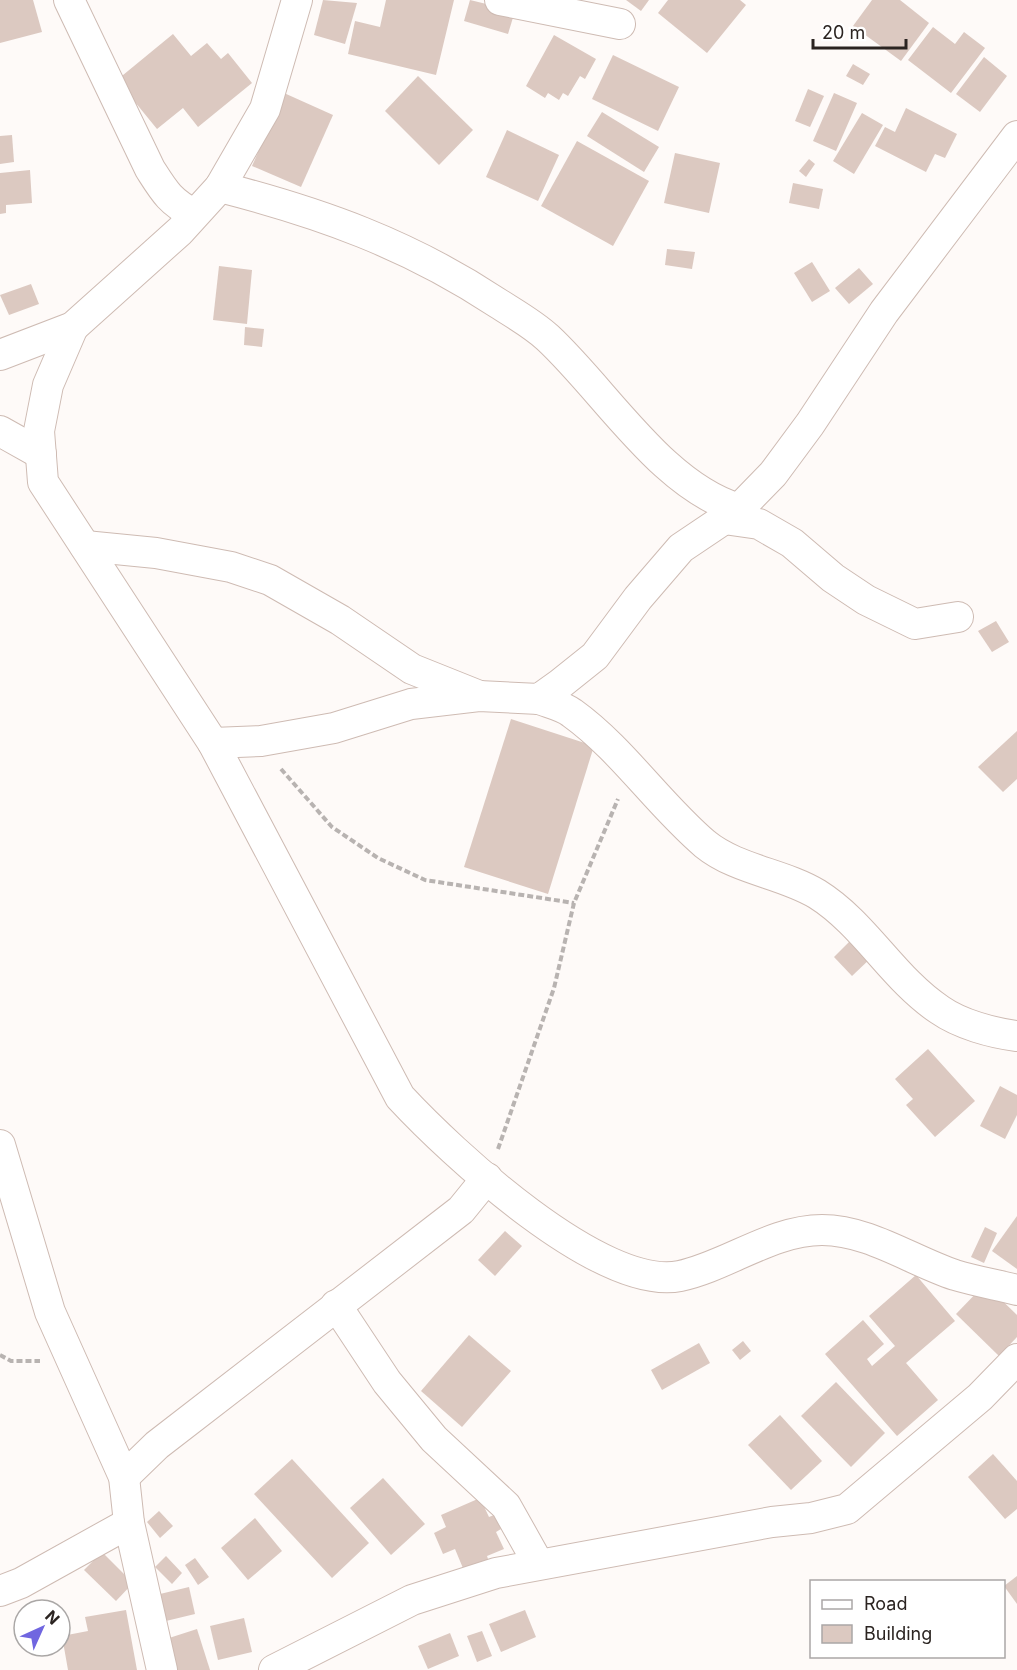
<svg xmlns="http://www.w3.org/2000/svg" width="1017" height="1670" viewBox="0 0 1017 1670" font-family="Inter,sans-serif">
	<rect width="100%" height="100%" fill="#fefaf8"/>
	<g fill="#dcc9c1">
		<path d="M0 0H33L42 32 0 43Z"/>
		<path d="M323 0 357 3 345 44 314 35Z"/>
		<path d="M386 0H454L436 75 348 54 355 21 380 27Z"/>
		<path d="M470 0 515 11 508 34 464 21Z"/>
		<path d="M626 0H649L641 11Z"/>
		<path d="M668 0H740L746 5 707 53 658 13Z"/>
		<path d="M872 0H900L929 23 901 61 853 26Z"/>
		<path d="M933 27 955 44 964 32 985 48 951 93 908 60Z"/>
		<path d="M173 34 191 56 207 43 221 59 228 53 252 83 198 127 183 108 157 129 117 80Z"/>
		<path d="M554 35 596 59 585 79 580 76 568 96 563 93 559 100 548 93 545 98 526 86Z"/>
		<path d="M613 55 679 87 658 131 592 99Z"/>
		<path d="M984 57 1007 76 980 112 956 94Z"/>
		<path d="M853 64 870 74 863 85 846 76Z"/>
		<path d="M418 76 473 130 439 165 385 111Z"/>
		<path d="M808 89 824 96 810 127 795 121Z"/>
		<path d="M284 93 333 115 301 187 252 166Z"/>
		<path d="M834 93 857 103 836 151 813 141Z"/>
		<path d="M906 108 957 134 945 158 935 154 926 172 875 146 885 127 895 132Z"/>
		<path d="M602 112 659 147 644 172 587 136Z"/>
		<path d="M862 113 883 125 854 174 833 161Z"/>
		<path d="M507 130 559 155 538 201 486 177Z"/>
		<path d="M12 135 14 162 0 164V136Z"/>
		<path d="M577 141 649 181 613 246 541 206Z"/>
		<path d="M675 153 720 163 709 213 664 203Z"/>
		<path d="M809 159 815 164 806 177 799 171Z"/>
		<path d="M30 170 32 203 6 205V213L0 214V173Z"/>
		<path d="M793 183 823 189 819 209 789 203Z"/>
		<path d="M667 249 695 252 692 269 665 265Z"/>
		<path d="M812 262 830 291 812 302 794 273Z"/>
		<path d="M219 266 252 270 247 324 213 320Z"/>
		<path d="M859 268 873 284 849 304 835 288Z"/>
		<path d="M31 284 39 304 9 315 0 295Z"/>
		<path d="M245 327 264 329 262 347 244 345Z"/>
		<path d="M996 621 1009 642 992 652 978 631Z"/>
		<path d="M511 719 594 746 548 894 464 867Z"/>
		<path d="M1017 731V779L1003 792 978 767Z"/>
		<path d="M854 937 873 956 852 976 834 957Z"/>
		<path d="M928 1049 975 1101 935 1137 906 1105 913 1099 895 1079Z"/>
		<path d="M1000 1086 1017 1095V1115L1005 1139 980 1126Z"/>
		<path d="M1017 1216V1269L992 1251Z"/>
		<path d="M985 1227 997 1233 984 1263 971 1257Z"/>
		<path d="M505 1231 522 1246 495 1276 478 1260Z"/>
		<path d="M916 1275 955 1321 906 1363 938 1400 897 1436 825 1354 863 1320 884 1344 867 1359 872 1366 895 1346 869 1316Z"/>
		<path d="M985 1284 1017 1315V1337L999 1356 956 1314Z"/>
		<path d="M469 1335 511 1371 462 1427 421 1391Z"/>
		<path d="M743 1341 751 1351 740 1360 732 1350Z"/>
		<path d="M699 1343 710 1363 662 1390 651 1370Z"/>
		<path d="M836 1382 885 1433 851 1467 801 1416Z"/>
		<path d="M780 1415 822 1461 791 1490 748 1445Z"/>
		<path d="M993 1454 1017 1481V1509L1005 1519 968 1477Z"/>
		<path d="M292 1459 369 1543 332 1578 254 1494Z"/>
		<path d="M383 1478 425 1524 391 1555 350 1508Z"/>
		<path d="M480 1498 489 1517 494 1515 501 1529 496 1532 504 1549 487 1556 489 1562 465 1573 455 1549 443 1554 434 1533 446 1527 441 1515Z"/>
		<path d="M159 1511 173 1526 160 1538 147 1522Z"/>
		<path d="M255 1518 282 1551 248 1580 221 1548Z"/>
		<path d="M102 1552 133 1583 116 1601 84 1570Z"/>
		<path d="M166 1556 182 1573 172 1584 155 1567Z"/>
		<path d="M195 1558 209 1577 198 1585 185 1565Z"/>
		<path d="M1017 1576V1604L1004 1586Z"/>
		<path d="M189 1587 195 1614 166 1621 160 1594Z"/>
		<path d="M126 1610 137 1670H68L62 1636 88 1631 85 1617Z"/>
		<path d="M525 1610 536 1637 501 1652 489 1624Z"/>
		<path d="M244 1618 252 1652 218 1660 210 1626Z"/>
		<path d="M197 1629 210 1670H175L166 1639Z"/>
		<path d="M482 1631 492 1656 477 1662 467 1636Z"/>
		<path d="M450 1633 459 1656 428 1669 418 1646Z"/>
	</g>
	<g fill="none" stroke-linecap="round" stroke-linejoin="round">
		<g stroke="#cebbb3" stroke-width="32">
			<g id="minor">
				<path d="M69 0 150 169C164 191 170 202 194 214"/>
				<path d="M500 0 620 24"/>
				<path d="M220 187C321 213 408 244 496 302 513 313 533 324 548 338 606 392 662 486 739 509"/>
				<path d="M73 327 48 385 39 431 43 482 213 743 400 1097C451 1152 601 1292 680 1276 727 1266 772 1230 822 1230 869 1230 912 1261 955 1275 975 1281 997 1285 1017 1290"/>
				<path d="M0 355 73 327 180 231 220 187 265 109 297 0"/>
				<path d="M0 431 41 454"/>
				<path d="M724 519 759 524 792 543 833 578 866 600 915 624 958 617"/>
				<path d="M85 546 156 553 231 567 270 580 340 620 412 669 477 695"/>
				<path d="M539 699C549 703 563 706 572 713 622 749 658 804 705 844 737 870 782 873 817 894 865 924 893 979 940 1010 960 1024 992 1033 1017 1036"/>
				<path d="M213 743 261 741 334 728 411 704 479 696 539 699 560 684 595 656 638 598 681 548 739 509 773 474 810 424 884 312 1017 136"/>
				<path d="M0 1145 50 1312 124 1477 129 1523 162 1670"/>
				<path d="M336 1305 387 1382 434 1439 506 1506 538 1563"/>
				<path d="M124 1477 157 1445 461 1210 487 1178"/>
				<path d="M0 1591 21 1583 129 1523"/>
				<path d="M274 1670 412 1600 496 1573 772 1522 811 1518 847 1509 980 1397 1017 1359"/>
			</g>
		</g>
		<g stroke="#b8b3b1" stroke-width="4" stroke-dasharray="6 3" stroke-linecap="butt">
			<path d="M281 769 332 827 378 858 425 880 574 903"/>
			<path d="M498 1149 554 988 574 903 618 799"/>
			<path d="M0 1355 11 1361H40"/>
		</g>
		<use href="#minor" stroke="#fff" stroke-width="30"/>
	</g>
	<rect x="810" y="1580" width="195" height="78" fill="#ffffff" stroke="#aaa7a6" stroke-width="1.5"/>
	<rect x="822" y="1600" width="30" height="9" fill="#ffffff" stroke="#aaa7a6" stroke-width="1.5"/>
	<text x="864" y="1610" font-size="18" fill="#2b2421">Road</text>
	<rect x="822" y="1625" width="30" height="18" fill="#dcc9c1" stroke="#aaa7a6" stroke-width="1.5"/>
	<text x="864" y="1640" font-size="18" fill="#2b2421">Building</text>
	<g transform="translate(42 1628) rotate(45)"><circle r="28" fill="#ffffff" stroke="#aaa7a6" stroke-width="1.5"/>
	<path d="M0-4.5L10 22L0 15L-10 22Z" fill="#7066e0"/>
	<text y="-9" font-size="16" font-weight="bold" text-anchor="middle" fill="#2b2421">N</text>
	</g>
	<path d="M813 39v9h93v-9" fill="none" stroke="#2b2421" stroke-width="3"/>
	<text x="822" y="39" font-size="18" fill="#2b2421" stroke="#ffffff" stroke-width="4.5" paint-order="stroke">20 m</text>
</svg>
